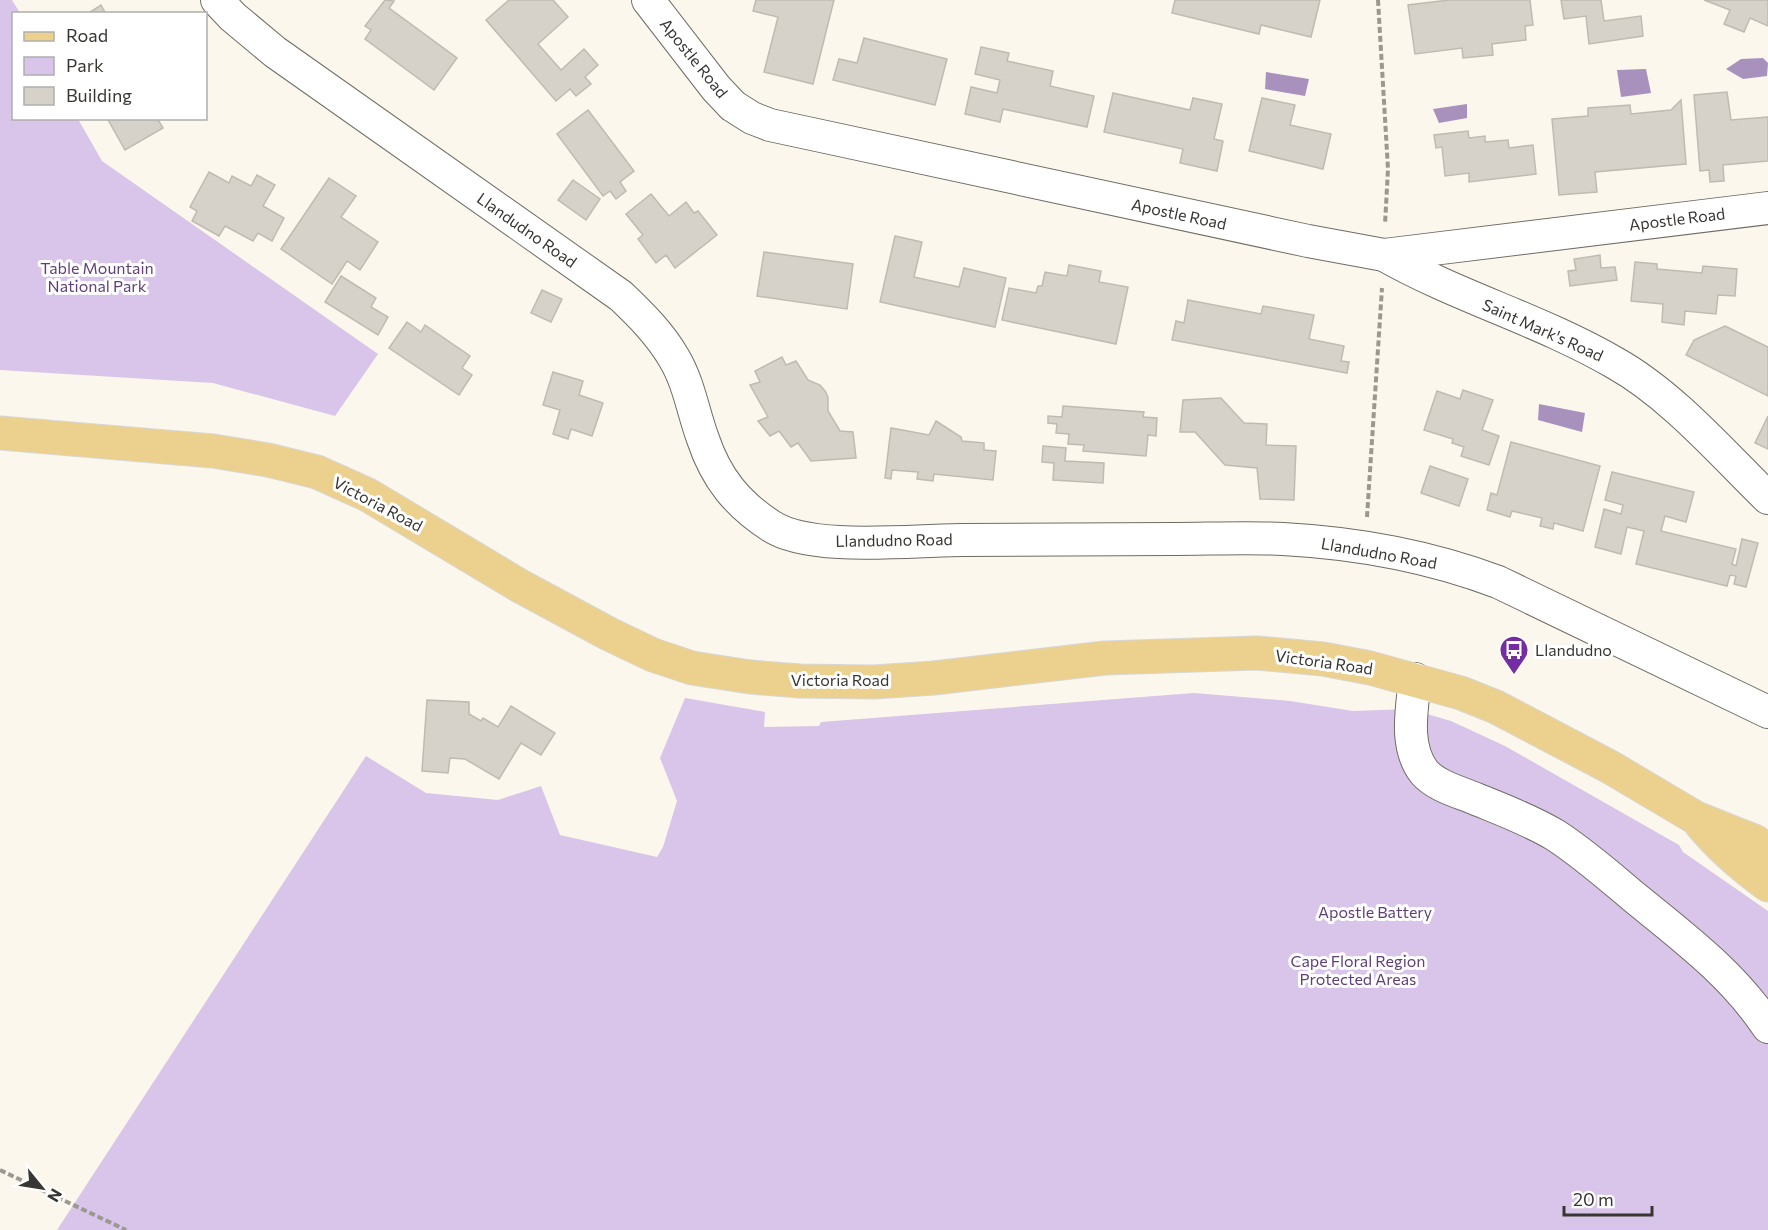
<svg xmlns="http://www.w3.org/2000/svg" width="1768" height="1230" viewBox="0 0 1768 1230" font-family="Commissioner,sans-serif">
	<rect width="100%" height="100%" fill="#fbf7ed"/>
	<g fill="#d8c5e9">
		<path d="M0 0H12L20 13 14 14V118L78 119 102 161 378 354 335 416 213 383 0 370Z"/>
		<path d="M1194 693 1290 701 1353 711 1410 709 1451 721 1505 746 1679 845 1683 852 1768 911V1230H57L366 756 426 793 498 800 541 786 560 835 657 857 663 847 677 801 660 758 685 698 765 712 764 727 819 726 821 722Z"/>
	</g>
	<g fill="#a991be">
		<path d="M1763 58 1768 63 1767 76 1743 79 1726 69 1741 59Z"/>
		<path d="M1646 69 1651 93 1621 97 1617 70Z"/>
		<path d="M1266 72 1309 79 1305 96 1265 89Z"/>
		<path d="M1467 104V118L1439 123 1433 109Z"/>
		<path d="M1539 404 1585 413 1582 432 1538 420Z"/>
	</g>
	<g fill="#d6d2c9" stroke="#bfbbb2" stroke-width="1.5">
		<path d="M385 0 394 1 389 8 457 58 434 90 365 39 371 30 365 26Z"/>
		<path d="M509 0H553L568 17 538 44 561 70 584 49 598 65 585 77 591 84 576 96 570 89 556 101 486 20Z"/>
		<path d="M756 0H834L813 84 764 72 778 17 753 11Z"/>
		<path d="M1175 0H1320L1311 37 1261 25 1259 34 1172 13Z"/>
		<path d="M1449 0H1530L1533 25 1525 26 1526 40 1492 44 1493 55 1463 58 1462 48 1415 54 1408 5Z"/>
		<path d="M1561 0H1601L1604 21 1641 16 1643 36 1589 44 1586 16 1564 19Z"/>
		<path d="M1704 0H1768V26L1750 18 1744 32 1724 24 1730 10Z"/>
		<path d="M101 5 106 14H87Z"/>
		<path d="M864 38 947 59 935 105 833 80 839 59 857 63Z"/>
		<path d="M981 47 1009 53 1007 61 1053 71 1050 86 1094 96 1087 127 1003 109 1000 122 965 114 971 87 997 93 1000 80 975 74Z"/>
		<path d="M1727 92 1731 120 1768 117V161L1723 165 1724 181 1710 182 1709 170 1700 171 1694 95Z"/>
		<path d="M1113 93 1190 110 1193 98 1222 104 1214 139 1223 141 1217 171 1180 163 1183 149 1104 132Z"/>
		<path d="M1262 98 1295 105 1290 125 1331 134 1323 169 1249 151Z"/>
		<path d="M1681 100 1686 164 1595 172 1597 192 1559 195 1552 119 1588 116V108L1630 105 1631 114 1671 110Z"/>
		<path d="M588 110 634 171 620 182 626 191 616 199 610 191 603 196 557 134Z"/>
		<path d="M107 118H157L163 128 125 150Z"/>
		<path d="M1468 131 1469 138 1485 136V142L1508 140 1509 148 1533 145 1536 174 1469 182V173L1445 176 1442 147 1436 148 1434 135Z"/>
		<path d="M209 172 229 183 232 176 251 186 257 175 275 185 263 206 284 218 272 241 258 233 253 241 225 226 219 236 192 221 197 211 190 207Z"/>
		<path d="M329 178 356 196 341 217 378 242 360 270 347 261 332 284 281 249Z"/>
		<path d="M573 180 600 199 586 220 558 200Z"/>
		<path d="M651 194 669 216 686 202 694 213 698 211 717 235 675 268 666 255 656 263 638 239 643 235 626 214Z"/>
		<path d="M895 236 922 242 914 277 959 287 964 268 1006 278 995 327 880 302Z"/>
		<path d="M764 252 853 264 847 309 757 296Z"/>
		<path d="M1600 255 1601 268 1615 267 1617 280 1570 286 1568 271 1576 270 1574 259Z"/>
		<path d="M1635 262 1657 264V269L1702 273 1703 266 1737 269 1735 296 1718 295 1716 314 1685 311 1684 325 1662 322 1663 304 1631 301Z"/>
		<path d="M1069 265 1101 271 1099 282 1128 287 1116 344 1002 320 1009 288 1036 293 1038 286H1042L1045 272 1067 276Z"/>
		<path d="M341 276 376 298 371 307 388 317 378 335 325 302Z"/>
		<path d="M542 290 562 299 551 322 531 313Z"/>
		<path d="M1188 300 1261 314 1263 306 1314 315 1309 339 1344 346 1341 361 1349 362 1347 373 1172 340 1176 321 1184 323Z"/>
		<path d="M407 322 421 332 425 325 470 356 462 368 472 375 459 395 389 348Z"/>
		<path d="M1725 326 1768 347V396L1686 355 1694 340Z"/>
		<path d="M782 357 786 365 796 361 808 380 820 385 825 391 828 397V411L840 431 853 432 856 458 811 461 798 443 791 447 779 431 770 436 758 421 768 417 750 385 760 382 755 371Z"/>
		<path d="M553 372 583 381 579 395 603 403 592 436 571 429 568 439 553 434 560 410 543 405Z"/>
		<path d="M1463 390 1493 400 1482 430 1499 436 1489 465 1461 456 1464 447 1452 443 1453 439 1424 430 1437 391 1460 399Z"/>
		<path d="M1221 398 1244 423 1267 424 1266 445 1296 446 1294 500 1260 499 1257 468 1225 465 1195 432H1180L1183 400Z"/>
		<path d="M1063 406 1144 412 1143 417 1157 418 1156 436 1148 435 1146 456 1083 451 1084 445 1068 444 1069 434 1056 433 1057 424 1048 423V416L1062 417Z"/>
		<path d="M1768 416V449L1755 443Z"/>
		<path d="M936 421 961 437 962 441 984 443V450L996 451 993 480 934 474 933 481 917 479 918 472 892 470 891 479 885 478 891 428 929 435Z"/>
		<path d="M1511 442 1600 466 1583 531 1554 523 1553 529 1540 526 1542 518 1512 511 1510 517 1487 510 1491 493 1497 495Z"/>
		<path d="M1043 446 1066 448 1065 461 1104 463 1103 483 1053 480 1054 463 1042 462Z"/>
		<path d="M1430 466 1468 479 1459 506 1421 493Z"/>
		<path d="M1612 472 1694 492 1686 522 1665 516 1661 531 1736 549 1732 564 1736 566 1742 539 1758 543 1746 587 1734 584 1736 576 1730 575 1727 586 1636 564 1644 531 1627 527 1621 554 1595 547 1604 509 1621 514 1623 505 1605 500Z"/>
		<path d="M427 700 469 702V714L481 721 483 718 498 727 511 706 555 733 541 755 521 743 499 779 465 759 450 758 448 773 422 771Z"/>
	</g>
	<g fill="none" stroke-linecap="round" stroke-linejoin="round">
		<g stroke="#706c64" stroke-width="34">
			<g id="minor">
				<path d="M217 0 233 17 275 52 621 296C641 315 660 334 674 358 689 383 693 412 703 439 716 478 737 504 771 526 811 552 912 540 962 540 1032 540 1101 539 1171 539 1208 539 1246 537 1283 539 1357 543 1429 556 1498 582L1768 712"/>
				<path d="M648 0 716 88 733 106 752 118 770 125 1308 241 1384 255 1768 208"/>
				<path d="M1384 255C1458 297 1541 320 1615 363 1672 395 1721 452 1768 498"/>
				<path d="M1415 679C1412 709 1404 746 1424 772 1436 786 1459 792 1476 799 1503 810 1530 820 1555 835 1583 853 1609 876 1634 897 1683 937 1733 974 1768 1027"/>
			</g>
		</g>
		<g stroke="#d7d7d6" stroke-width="35">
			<g id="major">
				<path d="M0 433 213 451 268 460 317 472 368 495 520 586 609 634 653 655 692 668 750 677 800 681 874 682 934 678 1105 658 1257 653 1323 659 1370 668 1461 693 1496 707 1610 767 1696 818 1754 841 1768 850"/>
				<path d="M1701 824C1721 848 1743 867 1768 885"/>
			</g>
		</g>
		<g stroke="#9b9891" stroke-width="4" stroke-dasharray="6 3" stroke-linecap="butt">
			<path d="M1378 0 1388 169 1385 224"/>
			<path d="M1367 517 1382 288"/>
			<path d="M0 1170 126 1230"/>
		</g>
		<use href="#minor" stroke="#fff" stroke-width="32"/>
		<use href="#major" stroke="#ecd18e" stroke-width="33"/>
	</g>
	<defs>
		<g id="bus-pin" transform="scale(1.5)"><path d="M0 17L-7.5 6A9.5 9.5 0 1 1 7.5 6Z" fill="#742ea1" stroke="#fff"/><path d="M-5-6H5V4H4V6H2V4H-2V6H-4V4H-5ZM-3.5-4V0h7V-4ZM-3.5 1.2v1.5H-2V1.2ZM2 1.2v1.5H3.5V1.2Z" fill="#fff"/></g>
	</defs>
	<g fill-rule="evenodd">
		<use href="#bus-pin" x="1514" y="650"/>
	</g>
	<g text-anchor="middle" stroke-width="6" stroke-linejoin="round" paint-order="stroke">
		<g font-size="16" fill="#383633" stroke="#fff">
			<text transform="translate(694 58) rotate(51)" y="6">Apostle Road</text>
			<text transform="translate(1179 214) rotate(12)" y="6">Apostle Road</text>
			<text transform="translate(1677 219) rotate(-7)" y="6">Apostle Road</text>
			<text transform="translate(527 230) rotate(35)" y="6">Llandudno Road</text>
			<text transform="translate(1543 330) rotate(24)" y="6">Saint Mark's Road</text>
			<text transform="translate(378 504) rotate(28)" y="6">Victoria Road</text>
			<text transform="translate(894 540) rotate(-1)" y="6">Llandudno Road</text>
			<text transform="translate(1379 553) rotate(10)" y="6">Llandudno Road</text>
			<text transform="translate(1324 662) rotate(8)" y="6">Victoria Road</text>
			<text x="840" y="686">Victoria Road</text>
		</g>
		<g font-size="16" fill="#603f79" stroke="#fff">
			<text x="97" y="274">Table Mountain<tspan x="97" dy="18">National Park</tspan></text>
			<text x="1375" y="918">Apostle Battery</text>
			<text x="1358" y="967">Cape Floral Region<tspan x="1358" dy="18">Protected Areas</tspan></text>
		</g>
		<g font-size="16" fill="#383633" stroke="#fff" text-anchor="start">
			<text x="1535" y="656">Llandudno</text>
		</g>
	</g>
	<rect x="12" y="12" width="195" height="108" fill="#ffffff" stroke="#afafad" stroke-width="1.5"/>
	<rect x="24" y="32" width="30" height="9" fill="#ecd18e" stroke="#afafad" stroke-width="1.5"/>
	<text x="66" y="42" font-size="18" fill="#383633">Road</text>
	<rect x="24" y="57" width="30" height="18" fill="#d8c5e9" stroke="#afafad" stroke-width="1.5"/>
	<text x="66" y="72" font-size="18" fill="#383633">Park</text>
	<rect x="24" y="87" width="30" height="18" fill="#d6d2c9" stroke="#afafad" stroke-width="1.5"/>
	<text x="66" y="102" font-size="18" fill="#383633">Building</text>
	<g transform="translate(42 1188) rotate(120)" stroke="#ffffff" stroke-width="4.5" paint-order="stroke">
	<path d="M0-4.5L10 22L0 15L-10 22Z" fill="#383633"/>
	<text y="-9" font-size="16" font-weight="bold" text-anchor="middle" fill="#383633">N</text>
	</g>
	<path d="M1564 1206v9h88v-9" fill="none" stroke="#383633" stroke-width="3"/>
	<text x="1573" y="1206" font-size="18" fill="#383633" stroke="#ffffff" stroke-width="4.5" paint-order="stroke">20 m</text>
</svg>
